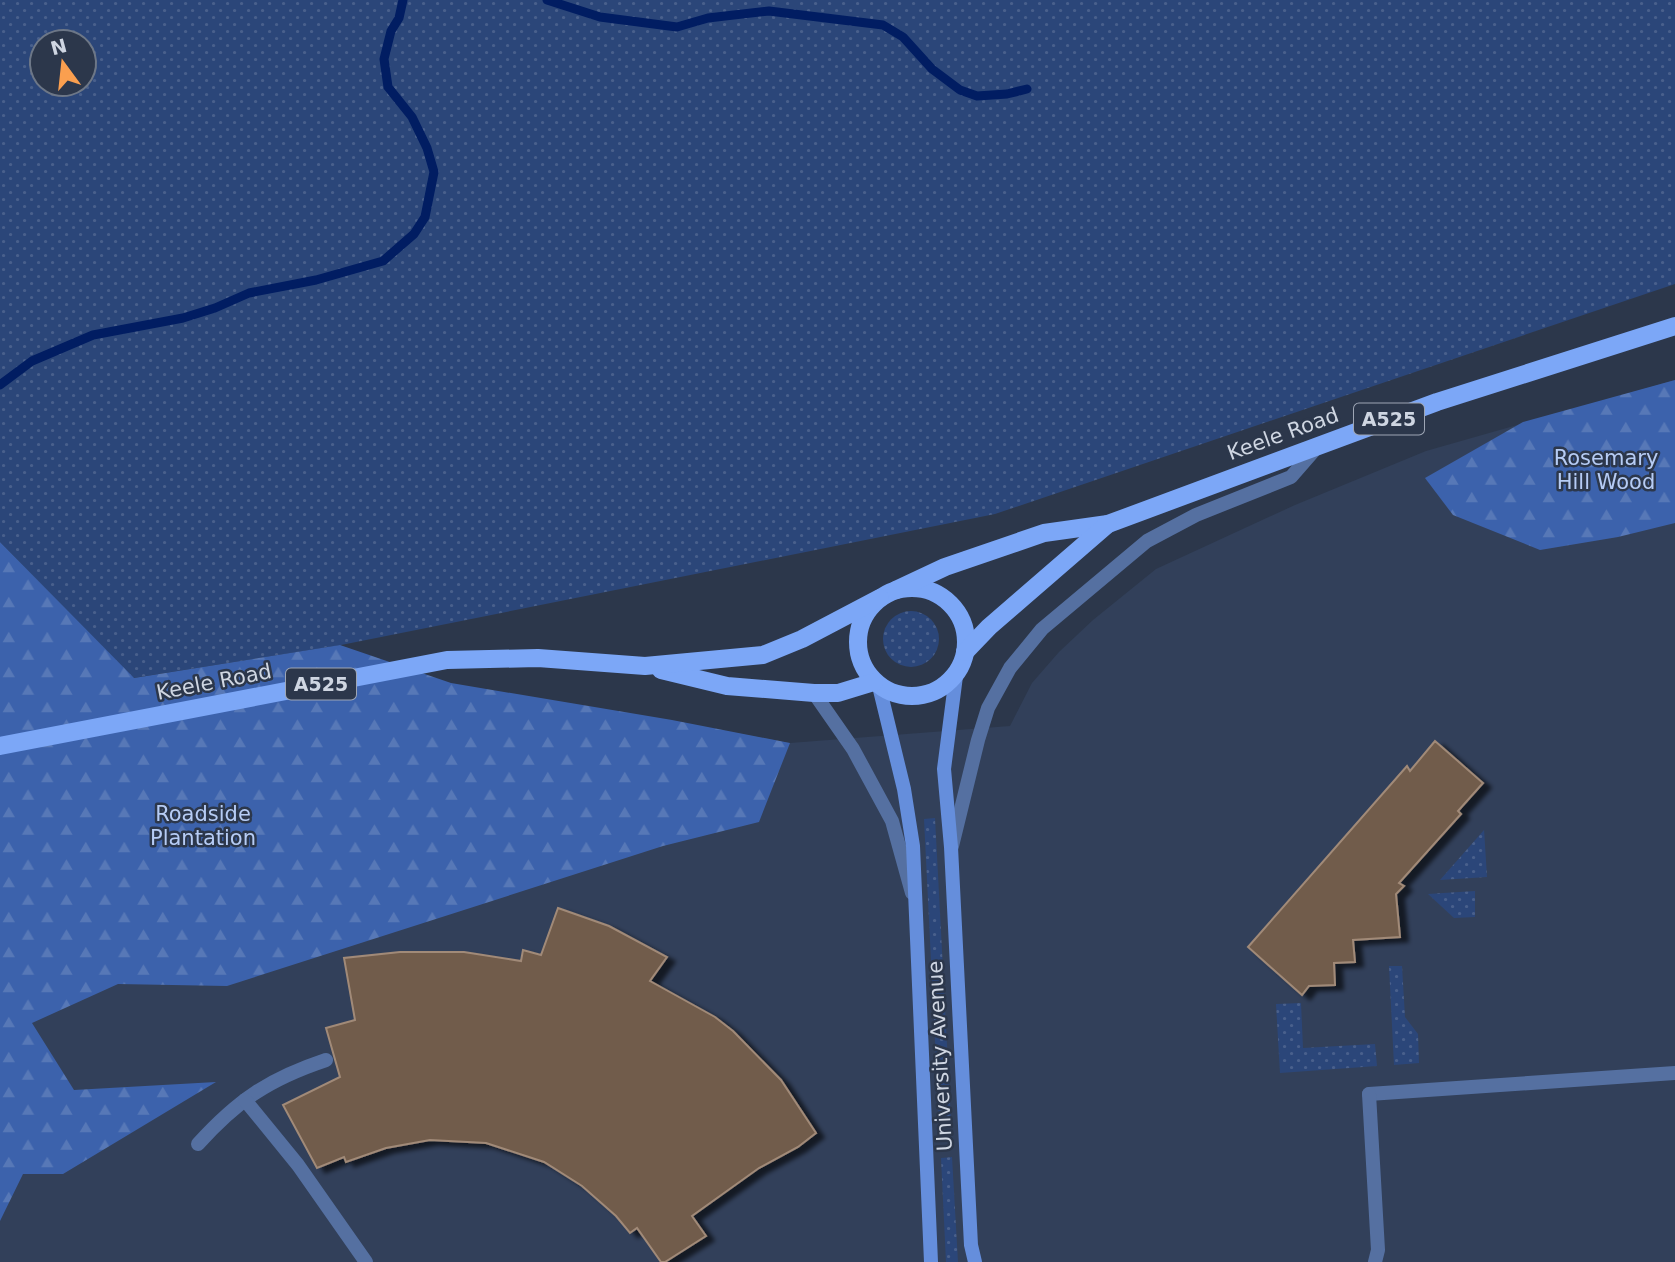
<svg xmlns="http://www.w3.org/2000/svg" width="1675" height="1262" viewBox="0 0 1675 1262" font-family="'DejaVu Sans',sans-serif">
	<defs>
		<pattern id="green-dots" width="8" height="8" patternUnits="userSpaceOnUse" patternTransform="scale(1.75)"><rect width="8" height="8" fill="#2b4679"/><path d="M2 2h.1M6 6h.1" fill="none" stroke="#49608c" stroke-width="1.8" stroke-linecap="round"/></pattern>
		<pattern id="forest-firs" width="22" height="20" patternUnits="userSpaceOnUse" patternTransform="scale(1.75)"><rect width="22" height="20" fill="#3c62ac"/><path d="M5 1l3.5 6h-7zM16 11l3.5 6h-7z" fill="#5778b7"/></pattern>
		<filter id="shadow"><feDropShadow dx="8" dy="4.5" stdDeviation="2" flood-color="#0009"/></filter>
	</defs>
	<rect width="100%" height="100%" fill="#2c374b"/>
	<path fill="#32405a" d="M1675 380V1262H0V768L656 718 790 743 1010 726 1032 683 1059 652 1093 620 1156 569 1295 505 1426 451Z"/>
	<g fill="url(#green-dots)" fill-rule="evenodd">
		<path d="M0 0H1675V284L995 514 341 645 133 678 0 542ZM42 42H84V84H42Z"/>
		<circle cx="911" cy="639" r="28"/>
		<path d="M935 818 951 1121 939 1122 924 819Z"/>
		<path d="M1484 829 1487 877 1440 880 1484 830Z"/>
		<path d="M1475 891V917L1454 918 1428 894Z"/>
		<path d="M1389 966H1402L1405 1017 1418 1034 1419 1063 1394 1065Z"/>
		<path d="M1301 1003 1303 1048 1375 1044 1377 1066 1280 1073 1276 1004Z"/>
		<path d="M952 1157 958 1262H946L941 1158Z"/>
	</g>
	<g fill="url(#forest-firs)">
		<path d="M1675 380V523L1618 537 1540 550 1453 515 1425 478 1523 422Z"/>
		<path d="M0 542 134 678 340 645 451 683 672 720 790 743 759 822 663 846 227 986 118 984 32 1023 74 1090 216 1082 63 1174H23L0 1221Z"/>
	</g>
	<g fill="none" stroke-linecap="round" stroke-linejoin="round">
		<g stroke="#011d62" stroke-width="9">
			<path d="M547 0 600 17 677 27 708 18 769 11 883 25 903 37 932 69 960 90 977 96 1007 94 1027 89"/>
			<path d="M0 385 32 361 93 335 183 318 215 308 249 293 316 280 383 261 414 234 425 217 434 172 427 148 412 117 388 87 384 59 391 31 399 18 403 0"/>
		</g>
	</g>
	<g fill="#715c4b" stroke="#a18a78" stroke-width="2" filter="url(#shadow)">
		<path d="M1435 741 1483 783 1458 811 1461 814 1399 883 1404 886 1396 894 1400 937 1353 940 1355 962 1334 963 1335 985 1309 986 1302 995 1248 947 1407 766 1410 771Z"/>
		<path d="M558 908 609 926 667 957 650 981 715 1017 733 1031 781 1080 816 1133 798 1147 759 1168 692 1216 706 1236 665 1262H661L637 1228 630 1233 616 1216 582 1186 544 1162 486 1143 430 1140 386 1148 346 1162 344 1157 317 1168 283 1105 340 1077 326 1028 355 1020 344 958 400 952H464L521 961 523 950 541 955Z"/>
	</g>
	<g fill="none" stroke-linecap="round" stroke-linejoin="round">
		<g stroke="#5570a1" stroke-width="14">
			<path d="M1369 1094 1675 1073"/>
			<path d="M198 1144C238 1100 269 1079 326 1060"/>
		</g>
		<g stroke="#5570a1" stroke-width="14">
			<path d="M814 693 853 749 892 821 912 893"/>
			<path d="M952 846 978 740 988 708 1010 668 1042 629 1147 541 1196 515 1291 477 1318 446"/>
			<path d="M1369 1094 1378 1250 1375 1262"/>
			<path d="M245 1100 298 1165 366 1262"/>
		</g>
		<g stroke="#658edc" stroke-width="14">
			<path d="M956 676 944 769 951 847 971 1245 975 1262"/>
			<path d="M879 686 904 789 913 846 931 1262"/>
		</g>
		<g stroke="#7ca7f7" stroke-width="18">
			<circle cx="912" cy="642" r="54"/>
			<path d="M896 590 945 567 1044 533 1108 524 1437 402 1675 326"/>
			<path d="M965 652 989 627 1108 524"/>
			<path d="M661 670 727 686 814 693H838L874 682"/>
			<path d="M0 746 447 660 538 658 645 666 763 655 802 639 880 598"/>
		</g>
	</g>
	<g text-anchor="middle" stroke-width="5" stroke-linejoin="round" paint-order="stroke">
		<g fill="#2c374b" stroke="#9ea6b5" stroke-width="2">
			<rect x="1354" y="403.5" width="70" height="31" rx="5"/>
			<rect x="286" y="668.5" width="70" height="31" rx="5"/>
		</g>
		<g font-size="19" font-weight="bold" fill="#cfd6e2">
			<text x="1389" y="426">A525</text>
			<text x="321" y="691">A525</text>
		</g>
		<g font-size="21" fill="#cfd6e2" stroke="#2c374b">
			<text transform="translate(1283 434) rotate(-20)" y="7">Keele Road</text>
			<text transform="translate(214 682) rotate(-11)" y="7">Keele Road</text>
			<text transform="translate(940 1056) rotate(-93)" y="7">University Avenue</text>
		</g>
		<g font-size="21" fill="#b6ccf5" stroke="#2c374b">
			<text x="1606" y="465">Rosemary<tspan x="1606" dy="24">Hill Wood</tspan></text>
			<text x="203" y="821">Roadside<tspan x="203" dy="24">Plantation</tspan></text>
		</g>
	</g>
	<g transform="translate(63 63) rotate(345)"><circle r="33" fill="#2c374b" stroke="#6d7787" stroke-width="2"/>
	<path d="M0-5L12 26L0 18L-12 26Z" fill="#fa9f4f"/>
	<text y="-10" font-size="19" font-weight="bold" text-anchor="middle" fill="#cfd6e2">N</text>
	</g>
</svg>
